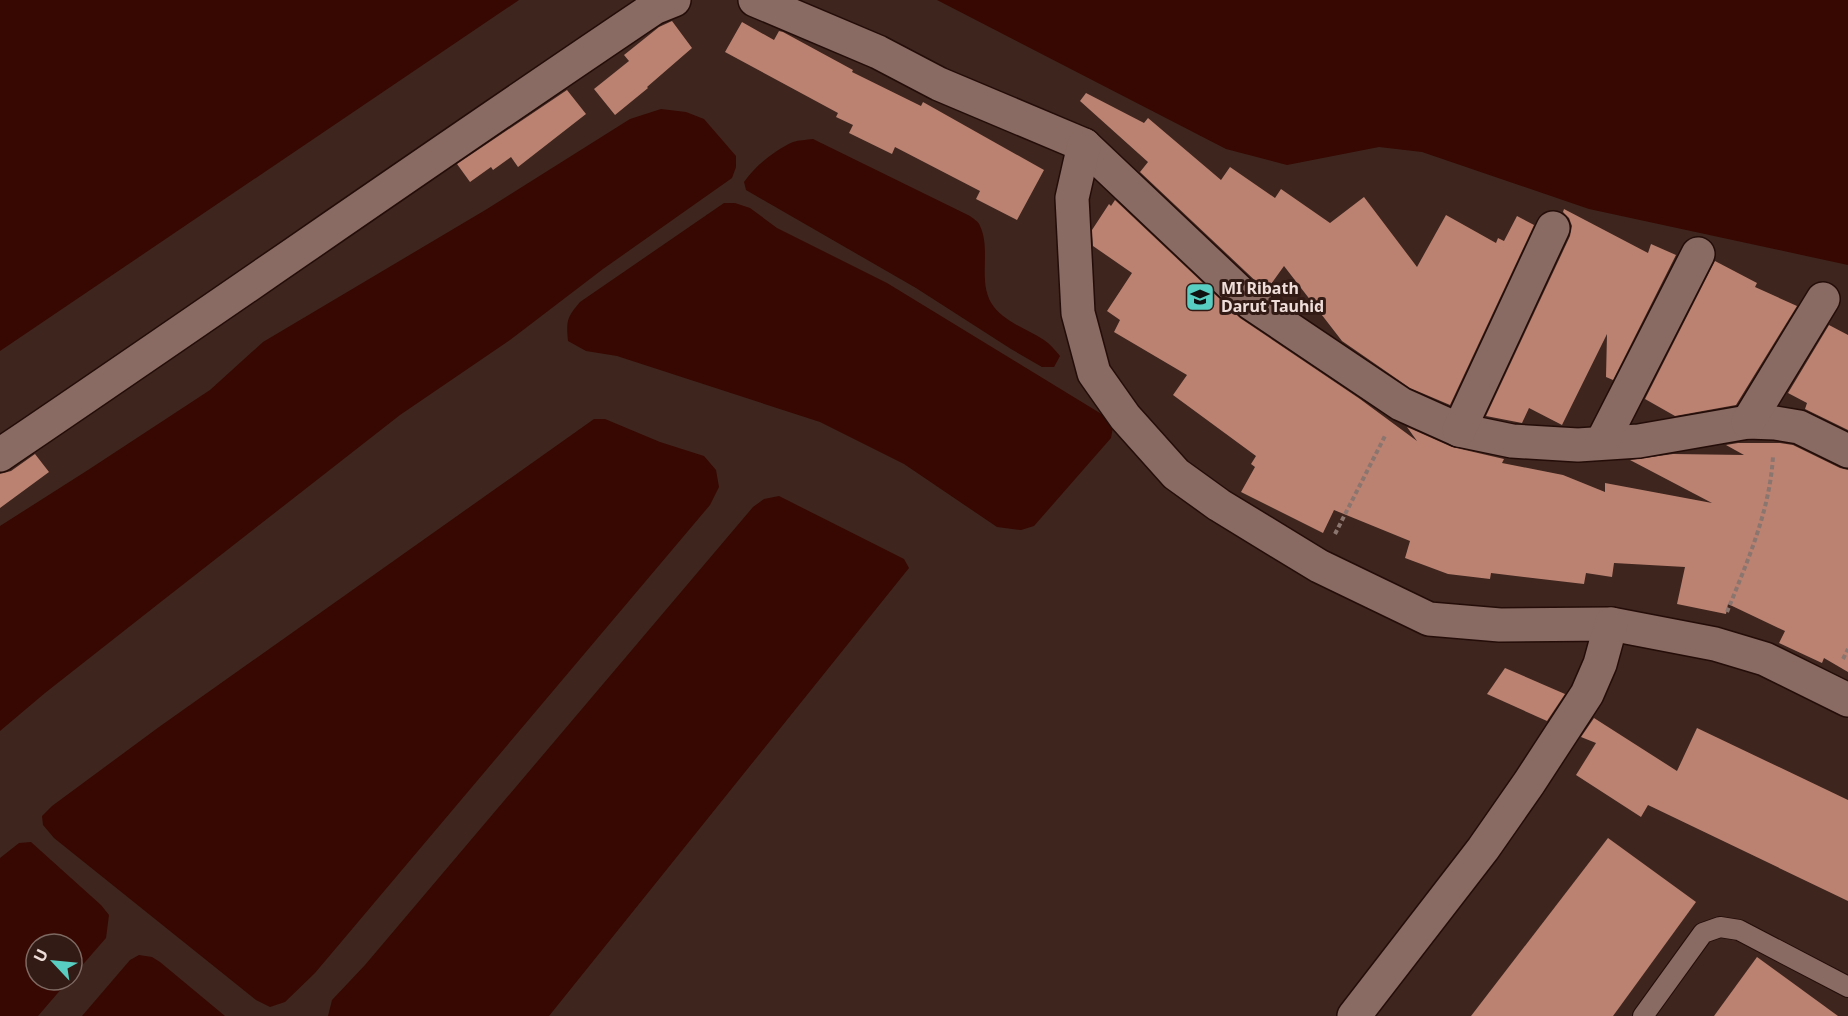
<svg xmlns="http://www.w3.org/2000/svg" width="1848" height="1016" viewBox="0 0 1848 1016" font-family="'Noto Sans',sans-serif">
	<rect width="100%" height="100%" fill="#3e251e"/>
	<g fill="#360801">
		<path d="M0 0H519L0 351Z"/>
		<path d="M937 0H1848V265L1589 209 1422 152 1379 147 1287 165 1226 149Z"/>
		<path d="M661 109 686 112 704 119 736 156V167L732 178 603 269 510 340 400 415 162 601 45 693 0 731V526L88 470 210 390 263 342 487 209 630 119Z"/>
		<path d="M813 139 970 216C974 219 979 222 980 226 992 251 976 284 994 307 1007 323 1027 329 1044 340 1050 344 1055 350 1060 356L1054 367H1042L1011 349 916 288 746 190 744 182C755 166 775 150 793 142 799 140 806 140 813 139Z"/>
		<path d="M724 203H735L750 208 777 228 887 283 1108 418 1113 427 1111 438 1034 526 1021 530 997 527 904 464 820 422 617 356 586 351 568 341C566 321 567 317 580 302Z"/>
		<path d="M594 419H605L660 442 704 456 716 470 719 487 710 505 315 973 285 1002 270 1007 256 1000 54 838 43 825 42 816 52 806 159 727Z"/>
		<path d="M779 496 904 559 909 568 549 1016H328L332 1000 365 965 753 507 764 499Z"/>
		<path d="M31 842 101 905 109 915 106 938 72 977V944H36V980H69L38 1016H0V858L19 843Z"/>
		<path d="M139 955 152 957 160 962 225 1016H82L130 960Z"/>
	</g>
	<g fill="#bb8272">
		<path d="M672 21 692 48 647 87 648 88 615 115 594 89 629 61 624 55 659 27Z"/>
		<path d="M742 22 774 40 779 31 783 32 853 70 852 72 921 106 923 102 1044 170 1017 220 976 199 980 191 895 147 892 154 849 133 853 125 836 117 838 113 725 52Z"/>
		<path d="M567 90 586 114 518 167 511 157 493 170 491 167 470 182 457 164Z"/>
		<path d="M1086 93 1144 123 1148 118 1221 180 1230 167 1275 198 1281 189 1330 223 1364 197 1417 267 1446 215 1496 243 1498 238 1504 241 1517 216 1534 225 1450 405 1410 388 1342 341 1284 266 1266 291 1263 288 1140 172 1148 162 1080 101Z"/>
		<path d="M1115 200 1240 318 1360 399 1417 441 1407 427 1452 447 1504 459 1502 463 1563 475 1605 492V483L1712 503 1630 460 1673 454 1744 455 1726 445 1738 443H1780L1793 445 1840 468 1848 470V672L1824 658 1822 663 1779 643 1785 631 1728 604 1726 614 1677 604 1685 567 1614 563 1612 577 1586 573 1584 584 1491 573 1490 579 1448 574 1405 558 1410 541 1334 510 1323 533 1241 492 1255 467 1251 464 1256 456 1173 395 1187 375 1114 332 1120 320 1107 311 1132 273 1093 246 1092 230 1109 204 1111 206Z"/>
		<path d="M1564 209 1648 253 1651 244 1676 255 1613 380 1606 377 1607 334 1562 425 1529 408 1522 423 1486 416 1570 236 1572 226 1569 218 1563 212Z"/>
		<path d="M1715 261 1757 283 1755 287 1797 306 1736 405 1675 416 1645 399Z"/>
		<path d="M1829 325 1848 335V430L1805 409 1807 403 1788 393Z"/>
		<path d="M35 454 49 472 0 508V474L11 471Z"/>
		<path d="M1505 668 1565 694 1547 721 1487 694Z"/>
		<path d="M1594 718 1677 771 1697 728 1848 800V901L1648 805 1641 817 1576 775 1596 743 1581 737Z"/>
		<path d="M1608 838 1696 902 1613 1016H1471Z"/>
		<path d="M1757 957 1838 1016H1714Z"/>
	</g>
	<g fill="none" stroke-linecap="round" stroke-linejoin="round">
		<g stroke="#240d08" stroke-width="22">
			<path id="service" d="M1643 1016 1703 933 1720 927 1739 930 1848 987"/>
		</g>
		<g stroke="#240d08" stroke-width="36">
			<g id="minor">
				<path d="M755 0 878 52 939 84 1084 145 1251 303 1401 404 1459 430 1512 441 1578 445 1639 441 1748 422 1775 423 1799 427 1848 451"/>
				<path d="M1084 145 1072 198 1078 313 1094 373 1125 417 1176 474 1219 505 1319 566 1429 619 1500 625 1611 624 1715 644 1765 659 1848 700"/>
				<path d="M1748 422 1823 299"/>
				<path d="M1459 430 1553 228"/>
				<path d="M1602 442 1698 254"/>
				<path d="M0 455C219 307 435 155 654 8L674 0"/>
				<path d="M1354 1016 1483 849 1529 783 1587 694 1600 664 1611 624"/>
			</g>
		</g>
		<g stroke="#8b756f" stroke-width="4" stroke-dasharray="4.5 3" stroke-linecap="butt">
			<path d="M1335 534 1386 434"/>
			<path d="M1727 612C1747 562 1770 511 1773 456"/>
			<path d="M1843 659 1848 649"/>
		</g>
		<use href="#service" stroke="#896b63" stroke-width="20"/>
		<use href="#minor" stroke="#896b63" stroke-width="33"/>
	</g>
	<defs>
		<g id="school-square" transform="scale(1.5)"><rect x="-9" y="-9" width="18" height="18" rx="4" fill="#57cec1" stroke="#331b15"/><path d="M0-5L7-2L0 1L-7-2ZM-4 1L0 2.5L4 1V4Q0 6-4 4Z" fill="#111"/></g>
	</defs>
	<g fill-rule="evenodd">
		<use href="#school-square" x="1200" y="297"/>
	</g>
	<g text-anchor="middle" stroke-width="6" stroke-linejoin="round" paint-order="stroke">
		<g font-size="16" font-weight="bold" fill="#eeddd9" stroke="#331b15" text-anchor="start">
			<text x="1221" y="294">MI Ribath<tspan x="1221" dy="18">Darut Tauhid</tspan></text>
		</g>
	</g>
	<g transform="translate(54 962) rotate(296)"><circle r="28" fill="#331b15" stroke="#7e6963" stroke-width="1.5"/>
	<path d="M0-4.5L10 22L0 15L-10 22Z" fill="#57cec1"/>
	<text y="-9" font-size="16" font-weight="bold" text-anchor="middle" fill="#eeddd9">U</text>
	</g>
</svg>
